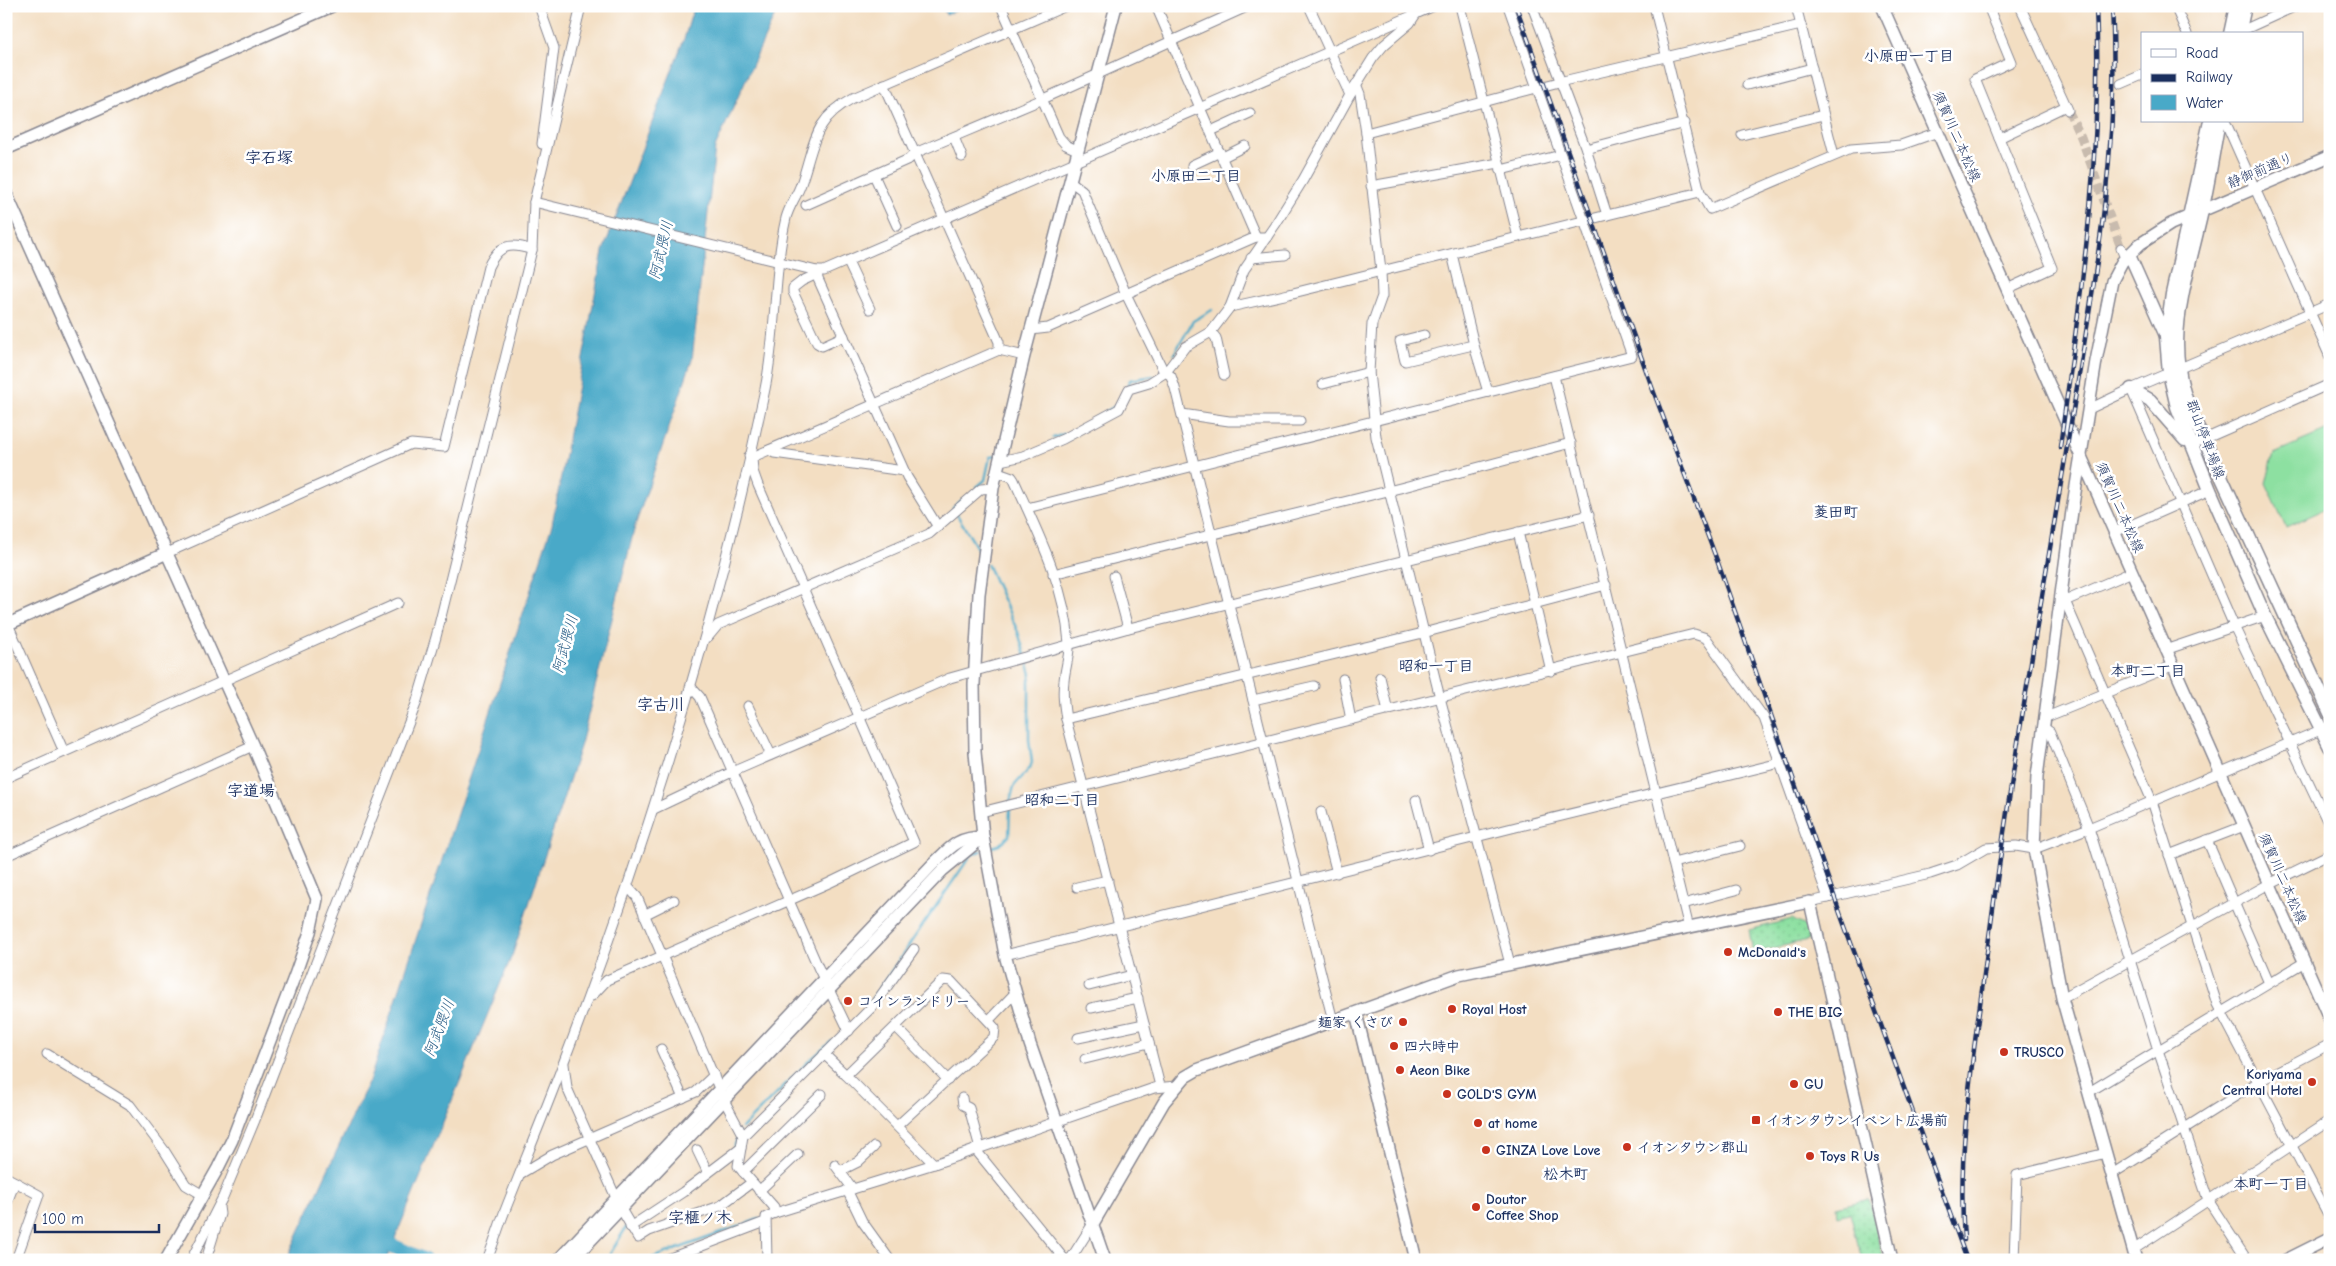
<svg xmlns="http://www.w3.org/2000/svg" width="2336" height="1266" viewBox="0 0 2336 1266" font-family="'Comic Neue','Klee One',sans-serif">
	<defs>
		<pattern id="green-dots" width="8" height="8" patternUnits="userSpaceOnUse" patternTransform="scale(1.25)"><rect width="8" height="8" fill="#8de0a1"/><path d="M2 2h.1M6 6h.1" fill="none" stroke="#79c08d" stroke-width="1.8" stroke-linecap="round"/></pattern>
	</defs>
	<rect width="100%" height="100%" fill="#fff"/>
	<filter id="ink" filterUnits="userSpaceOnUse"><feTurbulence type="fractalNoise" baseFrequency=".02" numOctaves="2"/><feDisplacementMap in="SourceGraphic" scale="10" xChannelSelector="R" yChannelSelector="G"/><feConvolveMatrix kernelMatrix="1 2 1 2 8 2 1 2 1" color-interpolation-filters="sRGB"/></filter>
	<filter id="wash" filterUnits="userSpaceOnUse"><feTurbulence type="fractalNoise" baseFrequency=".0096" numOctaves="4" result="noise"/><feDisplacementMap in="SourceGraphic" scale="20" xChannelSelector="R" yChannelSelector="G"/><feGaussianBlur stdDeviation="1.12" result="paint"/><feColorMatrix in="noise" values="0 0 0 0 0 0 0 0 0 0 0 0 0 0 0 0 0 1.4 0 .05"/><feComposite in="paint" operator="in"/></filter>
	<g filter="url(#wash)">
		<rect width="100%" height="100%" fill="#f3dec2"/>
		<g fill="url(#green-dots)" stroke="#548880">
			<path d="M1792 919 1810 929 1812 939 1753 953 1749 930Z"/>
			<path d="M1869 1199 1884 1260H1862L1850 1213 1837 1216 1836 1207Z"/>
		</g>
		<path fill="#8de0a1" stroke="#548880" d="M2330 429V507L2286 527 2266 483 2274 453Z"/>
		<g fill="#49a9c8" stroke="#326c93">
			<path d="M694 6H779L715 148 692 360 635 526 581 744 513 953 386 1260H286L370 1079 552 525 603 251 685 36Z"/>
			<path d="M943 6H966L946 15Z"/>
		</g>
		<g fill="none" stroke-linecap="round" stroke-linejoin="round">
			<g stroke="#49a9c8" stroke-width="2.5">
				<path d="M1174 354 1193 321 1212 310"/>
				<path d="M1128 386 1130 380 1153 376"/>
				<path d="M1098 416 1119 404"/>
				<path d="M1053 438 1064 434"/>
				<path d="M977 487 985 480 990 457 996 456"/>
				<path d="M953 508 962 500"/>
				<path d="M956 513 980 553"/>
				<path d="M987 564 1018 632 1031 674 1029 681V740L1032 762 1030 768 1014 786 1010 802"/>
				<path d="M989 848 999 845 1009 836 1010 808"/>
				<path d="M866 1008 971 855 981 851"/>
				<path d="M742 1128 808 1062 832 1041"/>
				<path d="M734 1148 739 1132"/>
				<path d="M614 1260 610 1254 627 1226"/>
				<path d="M647 1260 759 1219"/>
			</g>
			<path stroke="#49a9c8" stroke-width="15" d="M373 1237 424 1260"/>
		</g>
	</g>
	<g filter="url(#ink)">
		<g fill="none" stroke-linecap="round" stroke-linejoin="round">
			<path stroke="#c8bbae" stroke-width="9" stroke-dasharray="9 4.5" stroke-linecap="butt" d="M2068 110 2081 137 2121 248"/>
			<g stroke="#878690" stroke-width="11">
				<g id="street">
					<path d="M539 6 554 48 542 144"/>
					<path d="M1001 6 1059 137 1066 145 1077 150"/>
					<path d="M1156 6 1256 237"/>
					<path d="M1309 6 1350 95"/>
					<path d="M1460 6 1518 237"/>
					<path d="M1532 6 1586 149 1607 215"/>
					<path d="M1654 6 1700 192 1710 209 1851 149 1901 145 1938 132"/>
					<path d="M1796 6 1834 155"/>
					<path d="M1988 6 2011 62 1975 79 2052 268 2007 289"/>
					<path d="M2020 6 2068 110"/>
					<path d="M2175 6 2187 34"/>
					<path d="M2239 32 2296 6"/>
					<path d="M884 84 999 342V350"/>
					<path d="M1356 84 1360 94 1366 133 1381 271 1382 296 1372 324 1369 372 1376 437 1437 686 1510 964"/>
					<path d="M2121 84 2142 75"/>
					<path d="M1747 85 1812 68"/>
					<path d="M2225 121 2330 357"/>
					<path d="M1211 131 1250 113"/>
					<path d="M1366 133 1559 82 1801 25"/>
					<path d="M1742 135 1823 115"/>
					<path d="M954 137 962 157"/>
					<path d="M1999 138 2066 106"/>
					<path d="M1586 149 1685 123"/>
					<path d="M1223 157 1245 146"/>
					<path d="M1192 165 1220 152"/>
					<path d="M1501 170 1561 155"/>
					<path d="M874 175 897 226"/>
					<path d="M1070 181 1082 190 1126 294 1163 370 1171 376 1175 388 1333 1021"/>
					<path d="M1371 186 1499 163"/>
					<path d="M534 202 817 271H824L1416 14"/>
					<path d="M806 205 909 159 915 153 1043 99 1249 6"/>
					<path d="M2121 248 2125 258"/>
					<path d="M1452 254 1475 349 1488 392"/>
					<path d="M1251 258 1285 255"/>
					<path d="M848 262 870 309"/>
					<path d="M817 271 818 279 907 477 938 527"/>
					<path d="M817 274 802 281 793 288V292L817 343 822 346 844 336"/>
					<path d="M1230 307 1289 294 1700 192"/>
					<path d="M1031 330 1048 328 1256 237H1267"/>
					<path d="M1211 332 1216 338 1224 375"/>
					<path d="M1424 335 1400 341 1405 361 1473 345"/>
					<path d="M1554 376 1689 928"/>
					<path d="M1323 384 1369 372"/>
					<path d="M2131 389 2234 626 2330 827"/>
					<path d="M2089 409 2131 389 2330 304"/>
					<path d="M1182 414 1229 421H1300"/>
					<path d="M2200 441 2330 384"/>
					<path d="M769 450 774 453 904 471"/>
					<path d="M749 456H755L999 350 1024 356"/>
					<path d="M1000 461 1023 456 1063 439 1119 409 1129 389 1149 383 1166 372 1185 347 1211 332 1230 307 1244 270 1275 225 1303 180 1350 95 1373 58 1384 45 1410 23 1416 14 1434 6"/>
					<path d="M998 472 1012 477 1014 480C1037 531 1065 585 1069 643 1070 655 1065 668 1064 681 1062 694 1064 706 1066 719L1160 1086"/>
					<path d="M1027 508 1632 356 1508 6"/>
					<path d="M1518 532 1551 671"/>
					<path d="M2115 532 2210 490"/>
					<path d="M167 553 411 444 444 447 488 267C498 245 510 242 532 250"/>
					<path d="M1053 574 1400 488 1571 443"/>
					<path d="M1114 576 1128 628"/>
					<path d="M2062 594 2152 801 2217 1004 2330 1218"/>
					<path d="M2065 601 2132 572"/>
					<path d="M8 624 64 752"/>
					<path d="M708 637 718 625 929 534 981 489 993 488"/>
					<path d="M2165 650 2265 616"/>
					<path d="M1380 677 1388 711"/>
					<path d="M1343 679 1351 720"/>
					<path d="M691 687 700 697 818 967 849 1031"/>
					<path d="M1253 700 1314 686"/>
					<path d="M748 706 771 755"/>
					<path d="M2044 718 2172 666"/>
					<path d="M1066 719 1423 633 1606 585"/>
					<path d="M2043 727 2050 732 2089 828 2158 1050 2208 1200 2247 1260"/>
					<path d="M6 778 398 603"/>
					<path d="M1416 800 1429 850"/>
					<path d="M654 809 732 772 950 678 1125 629 1589 515"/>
					<path d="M981 812 1694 634 1706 638 1764 718 1828 898"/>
					<path d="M1321 812 1337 873"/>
					<path d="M2207 840 2269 983"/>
					<path d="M2169 855 2244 826"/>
					<path d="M6 856 253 746"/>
					<path d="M1673 863 1740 846"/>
					<path d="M628 887 637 897 724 1100 743 1136 738 1166 774 1207 775 1213"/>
					<path d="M1077 887 1108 880"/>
					<path d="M1810 902 1930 874 1957 865 1986 848 2016 846 2034 849 2089 828 2330 726"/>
					<path d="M1683 904 1736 890"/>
					<path d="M644 915 674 900"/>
					<path d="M1005 955 1516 827 1780 763"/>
					<path d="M1089 986 1132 975"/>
					<path d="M592 996 607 980 829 883 914 842 758 485 753 471 752 458"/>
					<path d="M2062 998 2269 884 2330 854"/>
					<path d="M2320 998 2330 993"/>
					<path d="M1091 1008 1138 998"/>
					<path d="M989 1020 1015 993"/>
					<path d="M896 1027 948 1080"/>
					<path d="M1078 1038 1144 1024"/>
					<path d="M661 1049 683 1098"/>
					<path d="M47 1054 130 1105 164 1150 186 1185 203 1195"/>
					<path d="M824 1054 846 1075"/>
					<path d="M1085 1059 1149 1043"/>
					<path d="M564 1064 567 1088 621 1209 638 1238 649 1231 720 1206 751 1183"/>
					<path d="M2089 1092 2303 963"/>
					<path d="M962 1098 963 1105 969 1108 980 1148"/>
					<path d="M897 1126 994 1037 995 1028 951 981 943 980 846 1075 934 1164"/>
					<path d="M743 1136 874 1005 914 949"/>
					<path d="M975 1149 1065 1260"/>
					<path d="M697 1150 708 1173"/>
					<path d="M835 1165 853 1189"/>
					<path d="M840 1171 858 1162 874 1147"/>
					<path d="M743 1172 822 1094"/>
					<path d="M520 1174 552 1155 696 1092 714 1075"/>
					<path d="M2112 1174 2258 1082 2330 1044"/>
					<path d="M6 1177 39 1195 16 1260"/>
					<path d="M847 1190 862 1221 890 1260"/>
					<path d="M759 1191 798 1154"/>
					<path d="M6 1205 15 1182"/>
					<path d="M630 1227 683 1192 741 1148"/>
					<path d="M2133 1250 2330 1120"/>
					<path d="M191 1260 223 1197 255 1120 416 704 436 637 532 250 534 202 581 6"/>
					<path d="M206 1260 220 1214 219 1207"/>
					<path d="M487 1260C494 1243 499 1225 506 1208 525 1160 545 1112 563 1064 647 844 717 620 765 389 777 332 773 274 786 218 789 206 797 196 801 184 815 144 812 120 853 98L1066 6"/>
					<path d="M665 1260 765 1222"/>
					<path d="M767 1260 766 1217 775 1213 934 1164 1154 1088 1177 1086"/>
					<path d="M1070 1260 1094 1222"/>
					<path d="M2014 1260 2017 1175 2106 1153"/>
				</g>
			</g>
			<g stroke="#878690" stroke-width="14">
				<g id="secondary">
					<path d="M1882 6 2330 1020"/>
					<path d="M6 149 332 6"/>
					<path d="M6 193 253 746 317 899 310 932 295 975 232 1140 218 1168 166 1260"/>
					<path d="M2129 254 2166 337"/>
					<path d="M6 625 167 553"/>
					<path d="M1356 1013 1416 1260"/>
					<path d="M1094 1222 1164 1102 1185 1077 1197 1070 1459 975 1810 902 1892 1260"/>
					<path d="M558 1260 933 864C950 848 957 837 983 837"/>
					<path d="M572 1260 943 870 983 837"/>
					<path d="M1105 1260 1030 1044 1005 955 983 837 975 752 974 684 979 594 993 488 1024 356 1116 6"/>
					<path d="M2136 1260 2062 998 2034 849 2037 777 2072 511 2096 361 2112 281 2122 262 2140 244 2171 224 2330 156"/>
					<path d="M2286 1260 2330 1238"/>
				</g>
			</g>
			<g stroke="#878690" stroke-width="15">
				<g id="primary">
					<path d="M2230 34 2236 6"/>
					<path d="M2239 34 2245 6"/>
					<path d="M2210 121 2172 294 2166 337 2169 373 2177 407 2210 490 2265 616 2330 747"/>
					<path d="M2219 121C2213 151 2209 181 2202 211 2183 296 2156 356 2204 439L2330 713"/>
					<path d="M2131 389 2150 400 2185 440"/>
				</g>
			</g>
			<use href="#street" stroke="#fff" stroke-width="9"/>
			<use href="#secondary" stroke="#fff" stroke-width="11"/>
			<use href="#primary" stroke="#fff" stroke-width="12"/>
			<g stroke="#1b2f5e" stroke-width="4.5">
				<g id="rail">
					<path d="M1516 6 1653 390 1718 563 1840 913 1967 1260"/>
					<path d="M2060 447C2080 300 2103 155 2096 6"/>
					<path d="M1964 1240C1957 1146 1974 1053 1986 960 2008 792 2037 626 2065 459 2089 310 2121 159 2112 6"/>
				</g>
			</g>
			<use href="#rail" stroke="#fff" stroke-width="2.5" stroke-dasharray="8" stroke-linecap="butt"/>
		</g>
	</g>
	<g fill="#c8321e" stroke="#fff" stroke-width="2">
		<circle cx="1728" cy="952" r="5"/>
		<circle cx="848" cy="1001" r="5"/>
		<circle cx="1452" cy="1009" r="5"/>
		<circle cx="1778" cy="1012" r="5"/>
		<circle cx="1403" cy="1022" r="5"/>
		<circle cx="1394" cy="1046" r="5"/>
		<circle cx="2004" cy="1052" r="5"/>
		<circle cx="1400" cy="1070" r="5"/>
		<circle cx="2312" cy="1082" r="5"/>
		<circle cx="1794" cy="1084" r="5"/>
		<circle cx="1447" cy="1094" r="5"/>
		<rect x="1751" y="1115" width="10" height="10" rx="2.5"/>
		<circle cx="1478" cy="1123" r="5"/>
		<circle cx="1627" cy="1147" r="5"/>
		<circle cx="1486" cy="1150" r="5"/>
		<circle cx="1810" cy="1156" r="5"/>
		<circle cx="1476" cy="1207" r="5"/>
	</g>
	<g text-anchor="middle" stroke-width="5" stroke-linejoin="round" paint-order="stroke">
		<g font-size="14" fill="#1b2f5e" stroke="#fff">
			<text transform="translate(1957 136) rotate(66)" y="5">須賀川二本松線</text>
			<text transform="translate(2260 170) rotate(-23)" y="5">静御前通り</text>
			<text transform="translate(2206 439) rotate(69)" y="5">郡山停車場線</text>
			<text transform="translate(2120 507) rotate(66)" y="5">須賀川二本松線</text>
			<text transform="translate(2283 878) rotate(66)" y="5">須賀川二本松線</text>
		</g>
		<g font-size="14" font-weight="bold" fill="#1b2f5e" stroke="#fff" text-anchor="start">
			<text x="1738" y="957">McDonald's</text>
			<text x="858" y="1006">コインランドリー</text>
			<text x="1462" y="1014">Royal Host</text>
			<text x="1788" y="1017">THE BIG</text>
			<text x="1393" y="1027" text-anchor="end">麺家 くさび</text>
			<text x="1404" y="1051">四六時中</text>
			<text x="2014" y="1057">TRUSCO</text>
			<text x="1410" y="1075">Aeon Bike</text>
			<text x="2302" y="1079" text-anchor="end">Koriyama<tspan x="2302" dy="16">Central Hotel</tspan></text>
			<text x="1804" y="1089">GU</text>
			<text x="1457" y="1099">GOLD'S GYM</text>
			<text x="1766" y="1125">イオンタウンイベント広場前</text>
			<text x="1488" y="1128">at home</text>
			<text x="1637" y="1152">イオンタウン郡山</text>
			<text x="1496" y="1155">GINZA Love Love</text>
			<text x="1820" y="1161">Toys R Us</text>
			<text x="1486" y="1204">Doutor<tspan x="1486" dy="16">Coffee Shop</tspan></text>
		</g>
		<g font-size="15" font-weight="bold" fill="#1b2f5e" stroke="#fff">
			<text x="1909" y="61">小原田一丁目</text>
			<text x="1196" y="181">小原田二丁目</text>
			<text x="1836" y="517">菱田町</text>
			<text x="1436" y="671">昭和一丁目</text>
			<text x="2148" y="676">本町二丁目</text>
			<text x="1062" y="805">昭和二丁目</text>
			<text x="1566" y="1179">松木町</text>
			<text x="2271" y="1189">本町一丁目</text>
		</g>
		<g font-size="15" font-style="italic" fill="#2d6088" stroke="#fff">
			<text transform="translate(661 250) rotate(-77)" y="5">阿武隈川</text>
			<text transform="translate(565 644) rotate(-75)" y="5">阿武隈川</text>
			<text transform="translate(439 1028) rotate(-69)" y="5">阿武隈川</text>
		</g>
		<g font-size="16" font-weight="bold" fill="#1b2f5e" stroke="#fff">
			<text x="269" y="163">字石塚</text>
			<text x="661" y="710">字古川</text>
			<text x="251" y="796">字道場</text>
			<text x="700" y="1223">字榧ノ木</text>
		</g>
	</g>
	<rect width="2336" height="1266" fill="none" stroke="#fff" stroke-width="25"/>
	<rect x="2141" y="32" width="162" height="90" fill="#ffffff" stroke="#a4acbf"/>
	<rect x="2151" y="49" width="25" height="8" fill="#ffffff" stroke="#a4acbf"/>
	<text x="2186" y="58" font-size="15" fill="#1b2f5e">Road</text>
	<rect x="2151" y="74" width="25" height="8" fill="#1b2f5e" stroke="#a4acbf"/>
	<text x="2186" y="82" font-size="15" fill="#1b2f5e">Railway</text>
	<rect x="2151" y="95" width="25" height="15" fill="#49a9c8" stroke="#a4acbf"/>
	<text x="2186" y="108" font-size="15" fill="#1b2f5e">Water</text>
	<path d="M35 1224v8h124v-8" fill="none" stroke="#1b2f5e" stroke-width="2.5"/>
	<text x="42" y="1224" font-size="15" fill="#1b2f5e" stroke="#ffffff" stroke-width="4" paint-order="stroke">100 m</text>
</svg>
